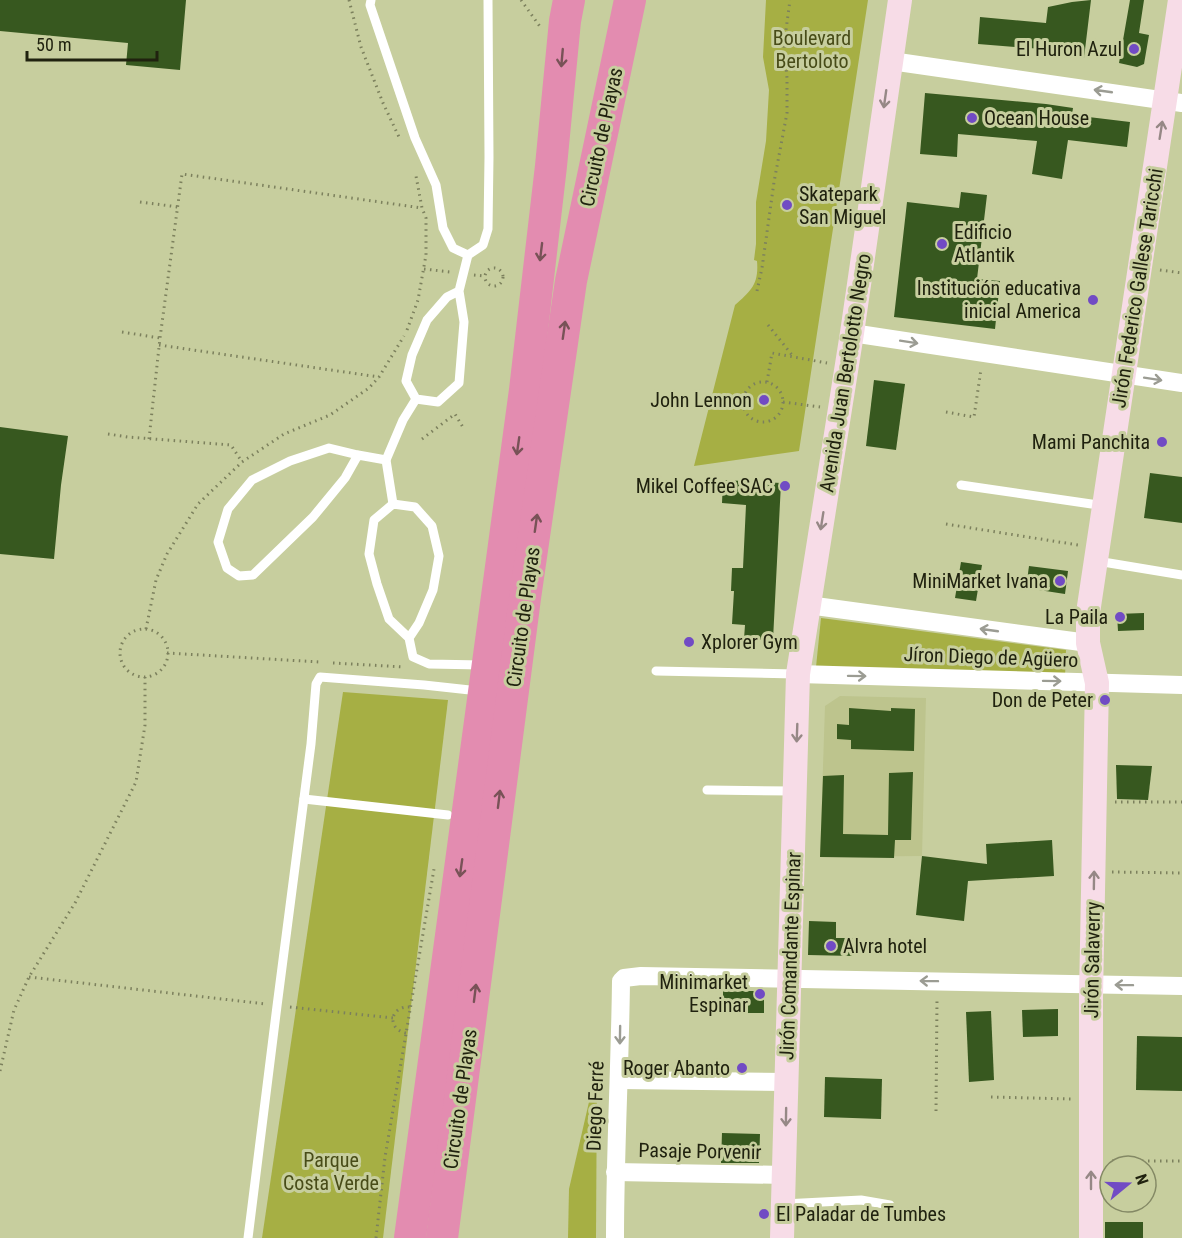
<svg xmlns="http://www.w3.org/2000/svg" width="1182" height="1238" viewBox="0 0 1182 1238" font-family="'Roboto Condensed',sans-serif">
	<rect width="100%" height="100%" fill="#c7ce9e"/>
	<path fill="#bdc48d" d="M840 696 926 698 922 856 820 857 825 706Z"/>
	<g fill="#a6af44">
		<path d="M766 0H868L799 451 694 466 735 305C751 291 759 284 757 261L754 260 756 244V202L766 141 769 90 763 57Z"/>
		<path d="M821 618 1066 650 1065 677 816 667Z"/>
		<path d="M343 692 448 700 383 1238H262Z"/>
		<path d="M597 1067 596 1238H568L569 1189Z"/>
	</g>
	<g fill="#37581f">
		<path d="M0 0H186L180 70 126 65 128 43 0 31Z"/>
		<path d="M1091 0 1084 58 1042 53V49L978 44 980 17 1046 23 1048 7 1072 2Z"/>
		<path d="M1130 0H1144L1139 33 1149 35 1144 64 1137 67 1119 63Z"/>
		<path d="M925 93 1046 104 1073 108 1072 115 1130 122 1127 147 1068 140 1062 179 1032 174 1037 141 958 134 957 157 920 154Z"/>
		<path d="M961 192 987 195 977 279 1000 281 995 329 894 317 907 202 959 208Z"/>
		<path d="M874 380 905 384 896 450 866 446Z"/>
		<path d="M0 427 68 436 61 485 54 559 0 554Z"/>
		<path d="M1150 473 1182 477V523L1144 518Z"/>
		<path d="M723 480 781 483 773 640 744 639 745 625 732 624 734 591H731L732 568H743L746 505 722 503Z"/>
		<path d="M961 562 982 565 976 601 955 598Z"/>
		<path d="M1029 566 1068 571 1065 594 1026 588Z"/>
		<path d="M1144 613V630L1118 631 1117 614Z"/>
		<path d="M849 708 891 711V708L915 709 914 751 851 749V740L837 739V724L849 725Z"/>
		<path d="M1116 765 1152 766 1148 800 1117 799Z"/>
		<path d="M913 772 911 840H895L894 858 820 857 823 776 844 775 843 834 888 835 889 773Z"/>
		<path d="M1052 840 1054 876 968 881 964 921 916 915 922 856 987 864 986 844Z"/>
		<path d="M809 921 836 922V938H854L853 956 808 955Z"/>
		<rect x="723" y="991" width="41" height="22"/>
		<path d="M1058 1009V1036L1023 1037 1022 1010Z"/>
		<path d="M991 1011 994 1080 969 1082 966 1012Z"/>
		<path d="M1137 1036 1182 1037V1091L1136 1090Z"/>
		<path d="M825 1077 882 1079 881 1119 824 1117Z"/>
		<path d="M722 1133 760 1134 759 1163H721Z"/>
		<rect x="1105" y="1222" width="38" height="16"/>
	</g>
	<g fill="none" stroke-linecap="round" stroke-linejoin="round">
		<g stroke="#7c805d" stroke-width="3" stroke-dasharray="1.5 4.5" stroke-linecap="butt">
			<path d="M349 0 361 47 383 103 399 137"/>
			<path d="M521 0 541 28"/>
			<path d="M140 202 178 207"/>
			<circle cx="494" cy="277" r="9"/>
			<path d="M424 269 450 272"/>
			<path d="M1160 270 1182 273"/>
			<path d="M474 275 484 276"/>
			<path d="M757 291 762 268 774 182 787 113V78L784 45 790 0"/>
			<path d="M768 325 792 355"/>
			<path d="M407 330 418 300 426 255V218L422 208 416 176"/>
			<path d="M122 332 160 338"/>
			<path d="M159 345 379 377"/>
			<circle cx="763" cy="402" r="20"/>
			<path d="M767 382 772 353 827 363"/>
			<path d="M783 402 820 407"/>
			<path d="M946 412 974 417 981 369"/>
			<path d="M108 434 128 437 231 445 242 462"/>
			<path d="M149 439 160 338 182 174 422 208"/>
			<path d="M422 439 455 414 464 429"/>
			<path d="M946 524 1078 545"/>
			<path d="M146 629 156 580 167 554 198 504 242 462 284 434 330 415 369 388 379 377 404 336"/>
			<circle cx="144" cy="653" r="24"/>
			<path d="M167 653 320 662"/>
			<path d="M333 663 404 667"/>
			<path d="M1115 802H1182"/>
			<path d="M1112 872 1182 873"/>
			<path d="M29 977 266 1004"/>
			<path d="M290 1007 393 1018"/>
			<path d="M406 1033C386 1029 390 1005 411 1007"/>
			<path d="M0 1071 14 1010 29 977 75 903 136 782 145 725V677"/>
			<path d="M991 1097 1071 1099"/>
			<path d="M936 1111 937 999"/>
			<path d="M1112 1161H1182"/>
			<path d="M376 1238 385 1157 434 869"/>
		</g>
		<g stroke="#fff" stroke-width="9">
			<path d="M371 0 370 5 415 138 436 185 443 228 453 248 468 255 483 245 488 229 489 157 488 0"/>
			<path d="M459 291 447 297 427 320 412 355 406 381 416 399 438 402 459 383 464 322 459 291 468 255"/>
			<path d="M358 455 345 478 313 517 253 575 239 576 227 568 218 542 228 509 252 480 290 461 329 448 358 455 386 460"/>
			<path d="M961 485 1105 506"/>
			<path d="M393 504 386 460 403 420 416 399"/>
			<path d="M1097 561 1182 575"/>
			<path d="M409 638 419 623 433 590 439 556 432 526 415 507 393 504 374 520 369 554 377 584 389 619 409 638 413 657 429 664 482 665"/>
			<path d="M656 671 796 674"/>
			<path d="M707 790 794 791"/>
			<path d="M304 799 448 815"/>
			<path d="M783 1204 861 1200 890 1205"/>
			<path d="M248 1238 277 1006 311 744 316 684 320 677 424 685 479 691"/>
		</g>
		<g stroke="#fff" stroke-width="18">
			<path d="M891 61 1182 103"/>
			<path d="M852 333 1182 383"/>
			<path d="M808 605 1088 643"/>
			<path d="M798 674 1182 685"/>
			<path d="M619 1080 787 1082"/>
			<path d="M615 1172 784 1175"/>
			<path d="M615 1238C615 1152 620 1067 621 981L624 978 641 976 1182 986"/>
		</g>
		<g stroke="#f7dce7" stroke-width="24">
			<path d="M782 1238 798 674 852 333 900 0"/>
			<path d="M1091 1238V996L1097 683 1088 643V613L1180 0"/>
		</g>
		<g stroke="#e38cb0" stroke-width="32">
			<path d="M410 1238 525 390 551 166 565 21 569 0"/>
			<path d="M442 1238 525 598 571 281 630 0"/>
		</g>
	</g>
	<defs><path id="oneway-shaft" d="M-6 0H5M1.5-3L5.5 0L1.5 3" fill="none" stroke-width="1.6" stroke-linecap="round" stroke-linejoin="round" transform="scale(1.5)"/></defs>
	<g stroke="#785257">
		<use href="#oneway-shaft" transform="translate(562 58) rotate(95)"/>
		<use href="#oneway-shaft" transform="translate(541 252) rotate(97)"/>
		<use href="#oneway-shaft" transform="translate(564 330) rotate(-82)"/>
		<use href="#oneway-shaft" transform="translate(518 446) rotate(98)"/>
		<use href="#oneway-shaft" transform="translate(536 523) rotate(-82)"/>
		<use href="#oneway-shaft" transform="translate(499 799) rotate(-83)"/>
		<use href="#oneway-shaft" transform="translate(461 868) rotate(98)"/>
		<use href="#oneway-shaft" transform="translate(475 993) rotate(-83)"/>
	</g>
	<g stroke="#9b9c93">
		<use href="#oneway-shaft" transform="translate(1103 91) rotate(-172)"/>
		<use href="#oneway-shaft" transform="translate(909 342) rotate(9)"/>
		<use href="#oneway-shaft" transform="translate(1153 379) rotate(9)"/>
		<use href="#oneway-shaft" transform="translate(989 630) rotate(-172)"/>
		<use href="#oneway-shaft" transform="translate(857 676) rotate(1)"/>
		<use href="#oneway-shaft" transform="translate(1052 681) rotate(1)"/>
		<use href="#oneway-shaft" transform="translate(929 981) rotate(-179)"/>
		<use href="#oneway-shaft" transform="translate(1124 985) rotate(-179)"/>
		<use href="#oneway-shaft" transform="translate(620 1035) rotate(91)"/>
	</g>
	<g stroke="#968886">
		<use href="#oneway-shaft" transform="translate(885 99) rotate(98)"/>
		<use href="#oneway-shaft" transform="translate(1161 130) rotate(-81)"/>
		<use href="#oneway-shaft" transform="translate(822 521) rotate(99)"/>
		<use href="#oneway-shaft" transform="translate(797 733) rotate(92)"/>
		<use href="#oneway-shaft" transform="translate(1094 880) rotate(-89)"/>
		<use href="#oneway-shaft" transform="translate(786 1117) rotate(91)"/>
		<use href="#oneway-shaft" transform="translate(1091 1180) rotate(-90)"/>
	</g>
	<g fill="#714bc4" stroke="#c7ce9e" stroke-width="2">
		<circle cx="1134" cy="49" r="6"/>
		<circle cx="972" cy="118" r="6"/>
		<circle cx="787" cy="205" r="6"/>
		<circle cx="942" cy="244" r="6"/>
		<circle cx="1093" cy="300" r="6"/>
		<circle cx="764" cy="400" r="6"/>
		<circle cx="1162" cy="442" r="6"/>
		<circle cx="785" cy="486" r="6"/>
		<circle cx="1060" cy="581" r="6"/>
		<circle cx="1120" cy="617" r="6"/>
		<circle cx="689" cy="642" r="6"/>
		<circle cx="1105" cy="700" r="6"/>
		<circle cx="831" cy="946" r="6"/>
		<circle cx="760" cy="994" r="6"/>
		<circle cx="742" cy="1068" r="6"/>
		<circle cx="764" cy="1214" r="6"/>
	</g>
	<g text-anchor="middle" stroke-width="6" stroke-linejoin="round" paint-order="stroke">
		<g font-size="20" fill="#484c18" stroke="#c7ce9e">
			<text x="812" y="45">Boulevard<tspan x="812" dy="23">Bertoloto</tspan></text>
			<text x="331" y="1167">Parque<tspan x="331" dy="23">Costa Verde</tspan></text>
		</g>
		<g font-size="20" fill="#20220f" stroke="#c7ce9e" text-anchor="end">
			<text x="1122" y="56">El Huron Azul</text>
			<text x="984" y="125" text-anchor="start">Ocean House</text>
			<text x="799" y="201" text-anchor="start">Skatepark<tspan x="799" dy="23">San Miguel</tspan></text>
			<text x="954" y="239" text-anchor="start">Edificio<tspan x="954" dy="23">Atlantik</tspan></text>
			<text x="1081" y="295">Institución educativa<tspan x="1081" dy="23">inicial America</tspan></text>
			<text x="752" y="407">John Lennon</text>
			<text x="1150" y="449">Mami Panchita</text>
			<text x="773" y="493">Mikel Coffee SAC</text>
			<text x="1048" y="588">MiniMarket Ivana</text>
			<text x="1108" y="624">La Paila</text>
			<text x="701" y="649" text-anchor="start">Xplorer Gym</text>
			<text x="1093" y="707">Don de Peter</text>
			<text x="843" y="953" text-anchor="start">Alvra hotel</text>
			<text x="748" y="989">Minimarket<tspan x="748" dy="23">Espinar</tspan></text>
			<text x="730" y="1075">Roger Abanto</text>
			<text x="776" y="1221" text-anchor="start">El Paladar de Tumbes</text>
		</g>
		<g font-size="20" fill="#20220f" stroke="#c7ce9e">
			<text transform="translate(601 137) rotate(-78)" y="7">Circuito de Playas</text>
			<text transform="translate(1137 288) rotate(-81)" y="7">Jirón Federico Gallese Taricchi</text>
			<text transform="translate(845 373) rotate(-81)" y="7">Avenida Juan Bertolotto Negro</text>
			<text transform="translate(523 617) rotate(-82)" y="7">Circuito de Playas</text>
			<text transform="translate(991 657) rotate(2)" y="7">Jíron Diego de Agüero</text>
			<text transform="translate(790 956) rotate(-88)" y="7">Jirón Comandante Espinar</text>
			<text transform="translate(1092 960) rotate(-89)" y="7">Jirón Salaverry</text>
			<text transform="translate(460 1099) rotate(-82)" y="7">Circuito de Playas</text>
			<text transform="translate(595 1106) rotate(-88)" y="7">Diego Ferré</text>
			<text transform="translate(700 1151) rotate(1)" y="7">Pasaje Porvenir</text>
		</g>
	</g>
	<g transform="translate(1128 1184) rotate(71)"><circle r="28" fill="#c7ce9e" stroke="#848965" stroke-width="1.5"/>
	<path d="M0-4.5L10 22L0 15L-10 22Z" fill="#714bc4"/>
	<text y="-9" font-size="16" font-weight="bold" text-anchor="middle" fill="#20220f">N</text>
	</g>
	<path d="M27 51v9h130v-9" fill="none" stroke="#20220f" stroke-width="3"/>
	<text x="36" y="51" font-size="18" fill="#20220f" stroke="#c7ce9e" stroke-width="4.5" paint-order="stroke">50 m</text>
</svg>
